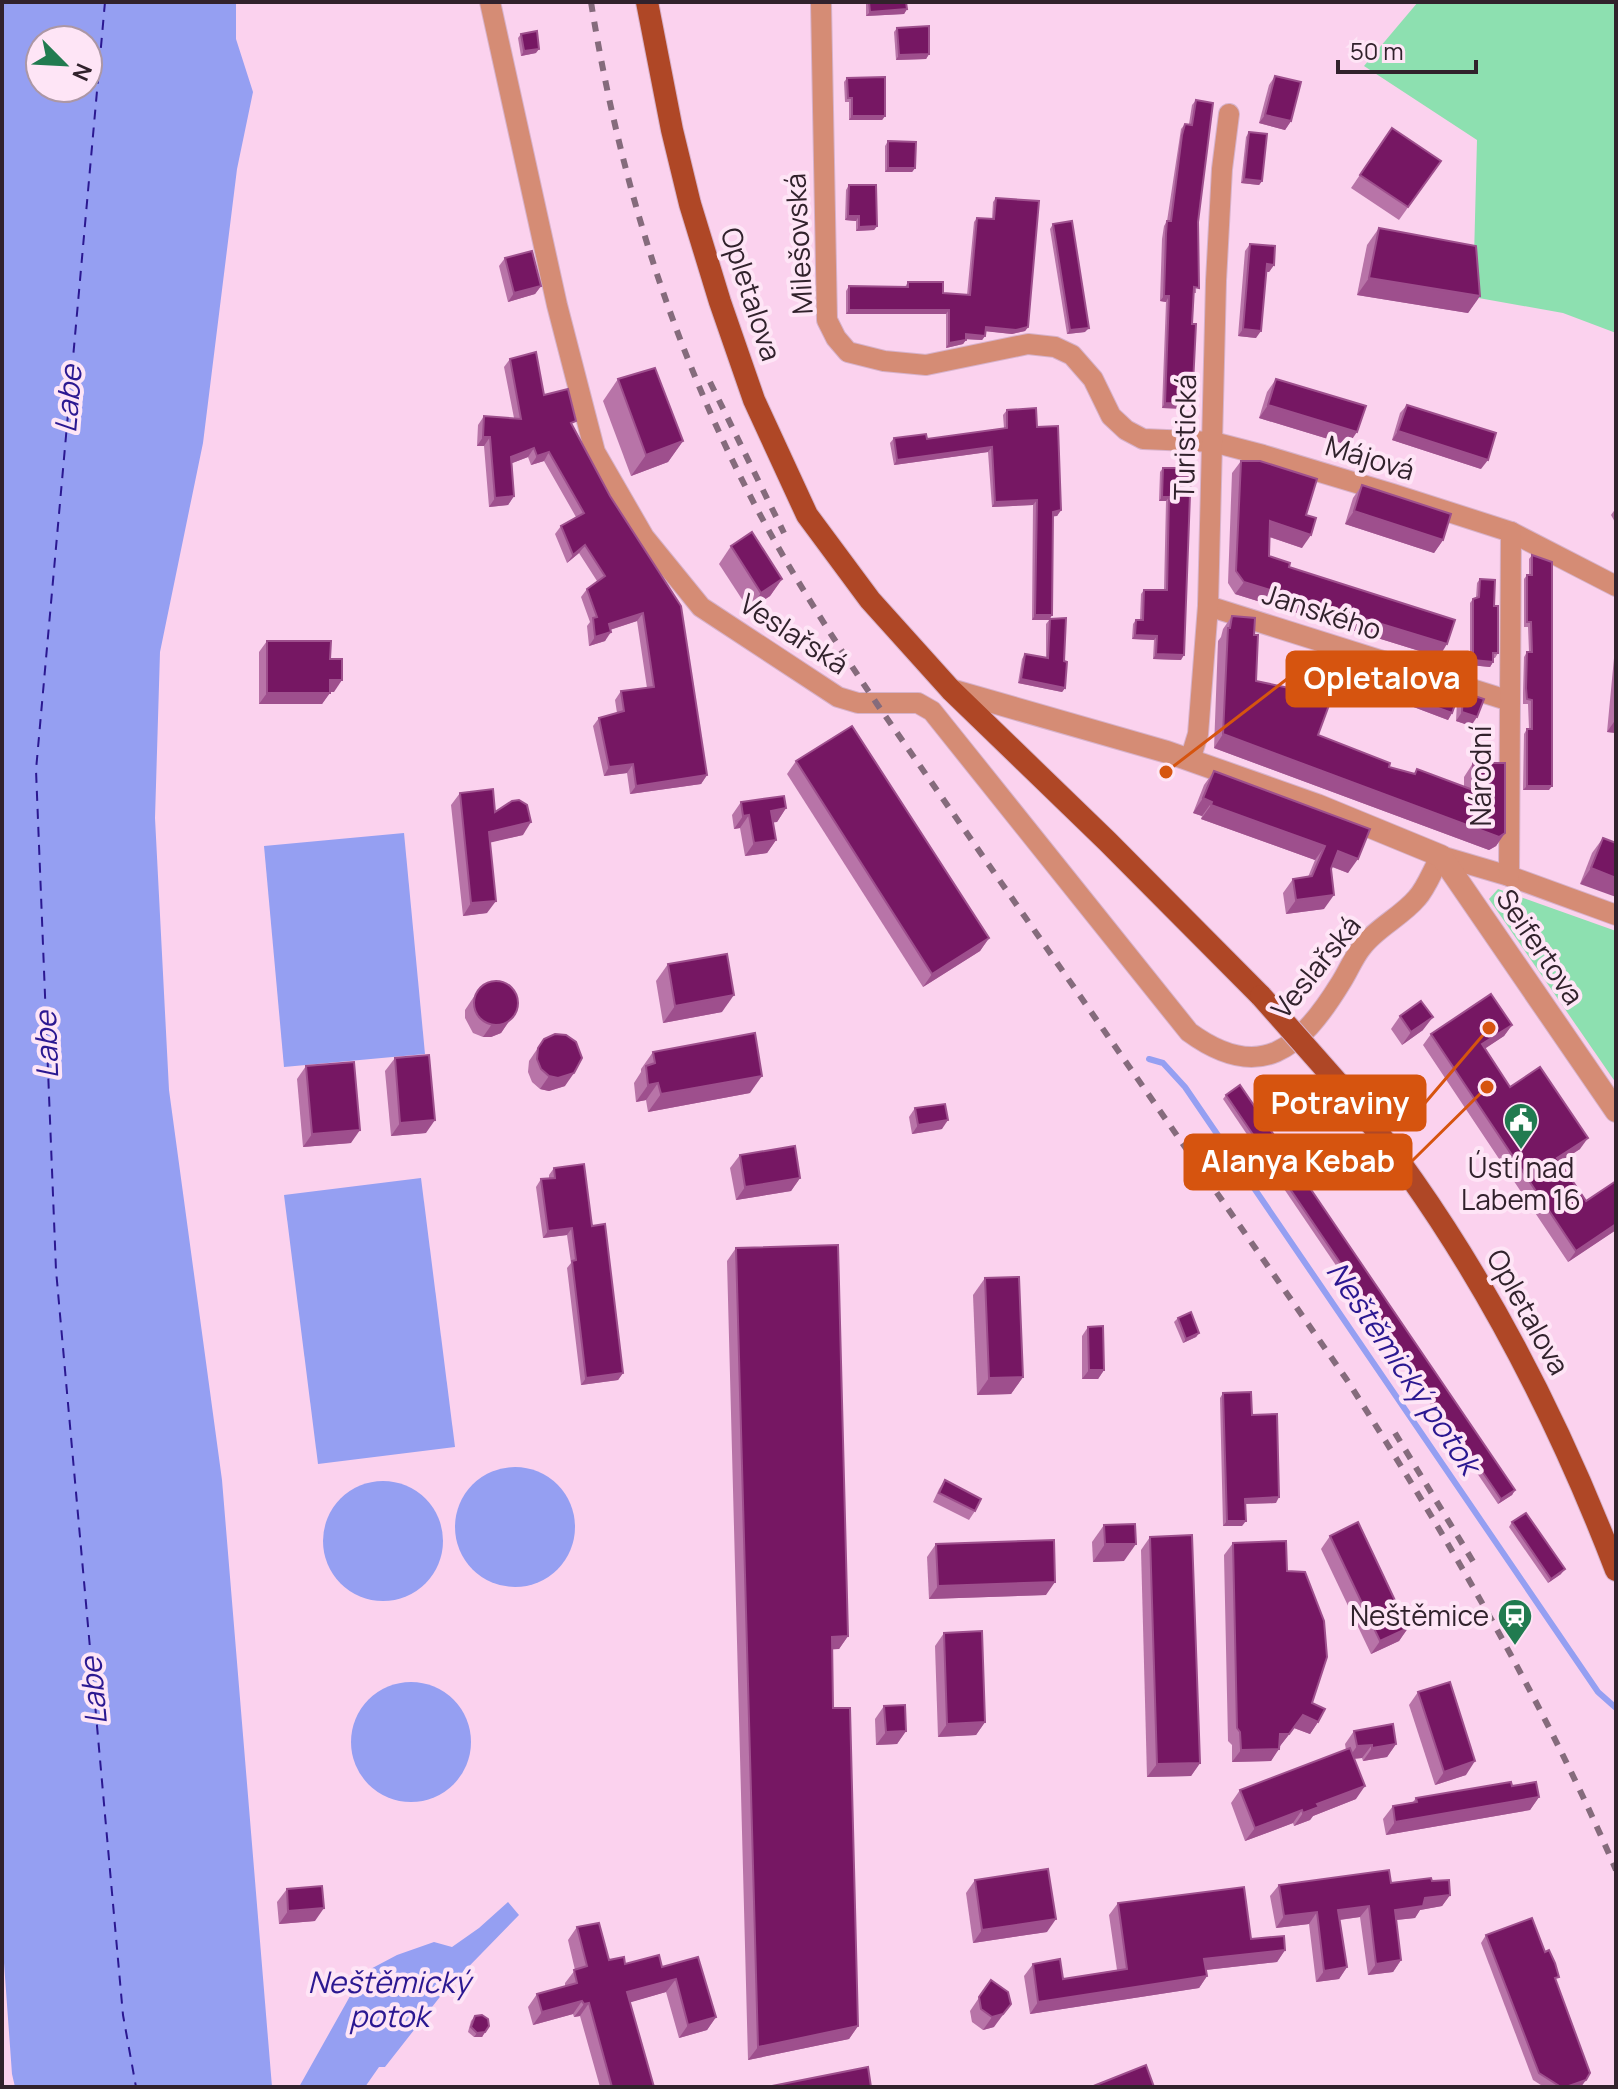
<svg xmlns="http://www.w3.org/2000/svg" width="1618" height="2089" viewBox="0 0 1618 2089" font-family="Manrope,sans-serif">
	<rect width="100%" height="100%" fill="#fbd2ee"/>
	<g fill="#8de0b0">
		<path d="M1418 2H1616V333L1563 313 1473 297 1477 140 1364 66Z"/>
		<path d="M1498 889 1616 931V1083L1489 899Z"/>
	</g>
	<g fill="#959ff2" fill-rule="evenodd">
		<path d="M2 2H236V39L253 92 237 169 203 443 160 652 155 818 169 1090 222 1480 272 2087H15L12 2074 2 1935ZM88 40V88H40V40Z"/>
		<path d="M404 833 425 1054 284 1067 264 846Z"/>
		<path d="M421 1178 455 1447 318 1464 284 1195Z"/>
		<circle cx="515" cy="1527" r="60"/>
		<circle cx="383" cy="1541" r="60"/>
		<circle cx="411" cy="1742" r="60"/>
		<path d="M508 1902 519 1915 443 1993 385 2067H379L365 2087H299L363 1973 397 1955 434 1942 452 1947 479 1928Z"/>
	</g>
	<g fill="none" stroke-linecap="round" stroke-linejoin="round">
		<path stroke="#959ff2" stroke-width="6" d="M1149 1059 1163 1063 1185 1087 1598 1692 1616 1708"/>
		<path stroke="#2b1891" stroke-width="2" stroke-dasharray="10 8" stroke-linecap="butt" d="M105 2 36 770 56 1270 123 2015 136 2087"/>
		<g stroke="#d7b2cb" stroke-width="22">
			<g id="minor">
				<path d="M490 2 557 305 595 452 644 537 701 607 838 697 858 703H918L932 711 1189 1032C1260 1084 1300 1049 1340 984 1348 972 1353 958 1362 947 1376 928 1401 917 1417 898 1427 887 1433 869 1441 856L1509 876 1616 915"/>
				<path d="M821 3 827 320 836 338 848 352 884 361 926 365 1028 344 1055 347 1072 355 1093 379 1111 416 1126 430 1143 439 1213 442 1263 455 1393 494 1511 532 1616 586"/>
				<path d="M1208 606 1510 701"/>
				<path d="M1190 760 1198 734 1208 606 1216 281 1222 169 1229 114"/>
				<path d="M1509 876 1511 532"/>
			</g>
		</g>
		<g stroke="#d7b2cb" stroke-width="24">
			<path id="tertiary" d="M951 690 1167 752 1317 805 1441 856 1616 1111"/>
		</g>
		<g stroke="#d7b2cb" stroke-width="24">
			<g id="primary">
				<path d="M647 2 672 130 690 204 720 302 754 400 807 515 870 600 951 690 1107 841 1261 996"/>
				<path d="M1345 1091C1463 1234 1550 1398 1616 1570"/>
			</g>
		</g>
		<use href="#minor" stroke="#d58c75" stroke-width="20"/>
		<use href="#tertiary" stroke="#d58c75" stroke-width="22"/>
		<use href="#primary" stroke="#af4726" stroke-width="22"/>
		<g stroke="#856b7c" stroke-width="6" stroke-dasharray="10 10" stroke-linecap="butt">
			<path d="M591 2C619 178 673 350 756 507 792 575 834 640 877 704L1347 1380C1447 1537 1542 1698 1616 1870"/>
			<path d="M710 382 784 533"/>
			<path d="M1395 1433 1474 1563"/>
		</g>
		<g stroke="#d7b2cb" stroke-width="24" stroke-linecap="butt">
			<path id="primary-bridge" d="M1261 996 1345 1091"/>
		</g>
		<use href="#primary-bridge" stroke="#af4726" stroke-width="22"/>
	</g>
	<g fill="#b874a8">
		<path d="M866 2H906L907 9 904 14 866 16Z"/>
		<path d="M897 28 929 54 926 59 896 60 894 32Z"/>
		<path d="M521 34 536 53 521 56 518 38Z"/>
		<path d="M1275 76 1291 121 1285 130 1259 123 1269 85Z"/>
		<path d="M847 78 885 116 882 120H849V102H845L844 82Z"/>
		<path d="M1196 100 1198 222 1196 293H1194L1188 409 1162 408 1166 302 1160 301 1162 239 1164 226 1167 221 1181 129 1185 124H1189L1192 105Z"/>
		<path d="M1392 128 1441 161 1399 220 1351 188Z"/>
		<path d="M1249 132 1262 181 1259 185 1241 183 1246 137Z"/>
		<path d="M888 141 915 168 912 172H885V146Z"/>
		<path d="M849 185 877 226 874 230 856 231V221L845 220 846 190Z"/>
		<path d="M996 198 1028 327 1025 331 1012 334 986 331 985 336 982 340 966 339 963 344 946 348V314H846V291L849 286 905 287 908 282 943 293 967 295 974 222 977 218 992 219 993 202Z"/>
		<path d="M1053 224 1085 332 1067 334 1050 229Z"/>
		<path d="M1379 228 1480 296 1468 313 1357 295 1367 245Z"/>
		<path d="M1250 244 1274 265 1269 272H1267L1256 338 1238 336 1245 251Z"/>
		<path d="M505 258 541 286 535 294 508 302 499 266Z"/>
		<path d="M510 359 573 426 707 775 701 784 630 794 627 773 604 776 593 726 599 718 617 713 615 700 621 691 647 688 637 621 610 630 605 641 589 646 587 626 590 622 581 597 587 589 597 581 579 553 567 563 555 534 561 526 576 517 544 461 531 465 528 457 512 463 514 496 508 505 489 507 484 446H477L478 425 484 416 514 418 504 367Z"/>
		<path d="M618 379 683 441 668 462 631 476 603 401Z"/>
		<path d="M1276 379 1348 445 1259 418 1267 392Z"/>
		<path d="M1407 405 1481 469 1392 440 1400 413Z"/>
		<path d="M1007 410 1037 427 1061 510 1057 516H1053L1052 615 1049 620H1032L1033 505 992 507 988 452 894 465 890 443 894 438 927 439 1004 428 1003 415Z"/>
		<path d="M1241 461 1306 515 1302 548 1269 537V556L1439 657 1235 594 1228 583 1232 473Z"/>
		<path d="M1163 468H1191L1181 660 1153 659 1154 640 1132 639 1133 624 1136 620H1140L1141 594 1144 590H1164L1166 501H1159L1160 472Z"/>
		<path d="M1362 485 1443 540 1434 553 1345 524 1353 498Z"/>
		<path d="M1616 508V524L1611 515Z"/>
		<path d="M731 546 782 579 770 596 749 610 719 564Z"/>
		<path d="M1532 555 1549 790H1523L1524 734 1527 729H1529L1528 704H1523V693L1524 657 1527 652H1529L1528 627H1524V579L1527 575H1529V559Z"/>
		<path d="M1480 579 1494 606 1498 653 1495 658H1493V662L1490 667 1470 665V603L1473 599 1476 598 1477 583Z"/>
		<path d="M1232 616 1254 635 1256 681 1318 735 1389 767 1414 774 1417 769 1464 787V777L1473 763 1505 833 1496 846 1489 850 1214 748 1218 641 1221 637 1223 629Z"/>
		<path d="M1050 619 1064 661 1065 688 1062 692 1018 683 1022 659 1025 654 1046 658V624Z"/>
		<path d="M1616 637V733L1607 732Z"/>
		<path d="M267 641 330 659 334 692H330L322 704H259V652Z"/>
		<path d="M1421 681 1457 701 1463 692 1471 726 1456 721 1457 701 1452 713 1448 720 1411 706 1416 688Z"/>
		<path d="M796 761 989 938 980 951 923 987 787 774Z"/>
		<path d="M1214 771 1370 829 1348 873 1332 867 1324 909 1286 914 1283 893 1293 879 1308 877 1315 860 1201 819 1202 816 1193 813 1204 785Z"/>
		<path d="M460 793 495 812 523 835 490 842 487 913 463 916 451 805Z"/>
		<path d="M741 802 786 808 777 822H773L776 840 767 853 745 856 740 828 734 829 732 815Z"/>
		<path d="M1603 838 1616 843 1580 884 1592 853Z"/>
		<path d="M668 964 722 1012 663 1023 656 981Z"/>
		<path d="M481 986 516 1011 501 1033 491 1037H483L473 1033 465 1018V1010Z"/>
		<path d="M1400 1016 1423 1030 1402 1045 1391 1029Z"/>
		<path d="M1512 1025 1504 1036 1485 1048 1510 1087 1580 1149 1560 1162 1586 1201 1616 1230 1568 1262 1423 1045 1431 1034Z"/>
		<path d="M544 1039 565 1086 549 1091 540 1089 532 1082 528 1072 529 1061Z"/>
		<path d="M653 1052 750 1093 648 1112 646 1100 636 1102 634 1083 641 1072V1069Z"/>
		<path d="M395 1058 426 1133 391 1136 385 1071Z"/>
		<path d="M306 1066 351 1143 303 1147 297 1079Z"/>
		<path d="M1226 1095 1515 1490 1512 1495 1498 1504 1223 1099Z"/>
		<path d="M915 1108 942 1129 912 1134 909 1117Z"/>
		<path d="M740 1155 800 1178 791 1191 736 1200 730 1168Z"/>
		<path d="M554 1168 592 1226 623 1373 618 1380 581 1385 567 1268 571 1263 567 1235 543 1238 536 1187 541 1179 549 1178V1175Z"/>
		<path d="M736 1248 848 1636 839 1649H832L833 1708 858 2026 849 2039 748 2060 727 1261Z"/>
		<path d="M985 1278 1023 1377 1011 1394 977 1395 973 1295Z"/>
		<path d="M1178 1318 1199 1333 1196 1337 1183 1343 1174 1322Z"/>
		<path d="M1088 1327 1104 1370 1098 1379H1082V1336Z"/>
		<path d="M1223 1393 1276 1503 1245 1504 1242 1526H1223L1220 1398Z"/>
		<path d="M945 1480 975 1511 969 1520 933 1502 939 1489Z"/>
		<path d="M1512 1522 1561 1574 1548 1583 1509 1527Z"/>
		<path d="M1104 1525 1124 1561 1093 1562 1092 1542Z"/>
		<path d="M1330 1536 1408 1628 1399 1641 1371 1654 1321 1549Z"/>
		<path d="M1150 1537 1200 1763 1191 1776 1147 1777 1141 1550Z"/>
		<path d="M1233 1543 1287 1571 1312 1703 1318 1722 1310 1734 1294 1728 1280 1746 1271 1761 1232 1762V1745L1228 1741 1224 1555Z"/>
		<path d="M936 1544 1046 1595 929 1599 927 1557Z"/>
		<path d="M944 1633 985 1722 976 1735 938 1737 935 1646Z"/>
		<path d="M1418 1692 1466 1775 1435 1785 1409 1705Z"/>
		<path d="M884 1706 906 1731 897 1744 876 1745 875 1719Z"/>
		<path d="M1354 1731 1396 1744 1387 1757 1363 1761 1362 1758 1354 1759 1356 1799 1313 1816 1310 1820 1294 1826 1293 1823 1245 1841 1231 1803 1240 1790 1346 1750 1345 1744Z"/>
		<path d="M1512 1786 1539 1797 1530 1810 1386 1835 1383 1819 1393 1806 1413 1802 1416 1798Z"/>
		<path d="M975 1880 1047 1932 973 1943 966 1893Z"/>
		<path d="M1432 1881 1450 1895 1442 1906 1420 1910 1415 1918 1396 1920 1401 1960 1393 1972 1368 1975 1360 1917 1340 1920 1347 1967 1339 1979 1316 1982 1309 1924 1276 1928 1270 1896 1279 1885 1391 1883Z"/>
		<path d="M287 1889 315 1921 279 1924 277 1902Z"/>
		<path d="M1118 1903 1251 1939 1285 1950 1277 1962 1206 1970 1207 1976 1199 1988 1030 2014 1024 1976 1033 1964 1063 1979 1117 1970 1109 1915Z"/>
		<path d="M577 1927 609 1960 625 1964 662 1967 716 2017 707 2030 679 2038 666 1992 630 2002 654 2087H600L580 2016 574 2017 573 2014 533 2025 528 2007 537 1994 565 1986V1983L575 1970 568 1940Z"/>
		<path d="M1486 1935 1556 1981 1581 2087H1544L1533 2080 1481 1943Z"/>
		<path d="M991 1980 994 2027 983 2030 972 2022 970 2011Z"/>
		<path d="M475 2016 489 2026 482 2037H474L468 2032 471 2021Z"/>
	</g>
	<g fill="#9e4f8d">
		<path d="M907 9 904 14 866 16 870 12Z"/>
		<path d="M539 49 536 53 521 56 524 51Z"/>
		<path d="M929 54 926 59 896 60 899 55Z"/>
		<path d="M1265 115 1291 121 1285 130 1259 123Z"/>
		<path d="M852 116H885L882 120H849Z"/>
		<path d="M888 168H915L912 172H885Z"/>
		<path d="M1244 179 1262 181 1259 185 1241 183Z"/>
		<path d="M848 216H859L856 221 845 220Z"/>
		<path d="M877 226 874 230 856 231 859 227Z"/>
		<path d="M1267 264 1274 265 1269 272 1262 271Z"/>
		<path d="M1369 278 1480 296 1468 313 1357 295Z"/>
		<path d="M541 286 535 294 508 302 514 293Z"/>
		<path d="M1164 296H1169L1166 302 1160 301Z"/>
		<path d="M849 310H949L946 314H846Z"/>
		<path d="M986 327H1028L1025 331 1012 334 983 331Z"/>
		<path d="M1089 328 1085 332 1067 334 1070 330Z"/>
		<path d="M1243 329 1261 331 1256 338 1238 336Z"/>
		<path d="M966 334 985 336 982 340 963 339Z"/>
		<path d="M966 340 963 344 946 348 949 343Z"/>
		<path d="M1165 403 1192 404 1188 409 1162 408Z"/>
		<path d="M1268 405 1357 432 1348 445 1259 418Z"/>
		<path d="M1398 431 1488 460 1481 469 1392 440Z"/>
		<path d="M483 437H490L484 446H477Z"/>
		<path d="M683 441 668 462 631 476 646 455Z"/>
		<path d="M992 447 988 452 894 465 897 460Z"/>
		<path d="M534 448 528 457 505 466 511 457Z"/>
		<path d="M549 452 544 461 531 465 537 456Z"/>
		<path d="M514 496 508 505 489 507 495 498Z"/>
		<path d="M1162 497H1169L1166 501H1159Z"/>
		<path d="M1037 500 1033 505 992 507 995 502Z"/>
		<path d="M1061 510 1057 516 1049 517 1053 512Z"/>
		<path d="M1354 511 1443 540 1434 553 1345 524Z"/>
		<path d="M1270 521 1311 535 1302 548 1261 534Z"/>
		<path d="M585 545 579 553 567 563 573 555Z"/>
		<path d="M782 579 770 596 749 610 761 593Z"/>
		<path d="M1244 582 1447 644 1439 657 1235 594Z"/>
		<path d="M643 613 637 621 603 632 609 624Z"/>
		<path d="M1035 615H1052L1049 620H1032Z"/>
		<path d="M611 632 605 641 589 646 595 637Z"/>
		<path d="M1135 635 1157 636 1154 640 1132 639Z"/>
		<path d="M1156 654 1184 655 1181 660 1153 659Z"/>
		<path d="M1473 660 1493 662 1490 667 1470 665Z"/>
		<path d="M1021 679 1065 688 1062 692 1018 683Z"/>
		<path d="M330 680H342L334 692H322Z"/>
		<path d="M267 693H330L322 704H259Z"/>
		<path d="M1416 700 1452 713 1448 720 1411 706Z"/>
		<path d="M1462 712 1477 717 1471 726 1456 721Z"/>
		<path d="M1616 719V733L1607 732Z"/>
		<path d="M1223 734 1505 833 1496 846 1489 850 1214 748Z"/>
		<path d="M633 764 627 773 604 776 609 767Z"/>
		<path d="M707 775 701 784 630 794 636 786Z"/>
		<path d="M1527 786H1552L1549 790H1523Z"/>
		<path d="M1203 798 1212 802 1202 816 1193 813Z"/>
		<path d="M1211 805 1325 846 1315 860 1201 819Z"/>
		<path d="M786 808 777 822 762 824 771 811Z"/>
		<path d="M749 815 740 828 734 829 743 816Z"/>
		<path d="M531 822 523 835 480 845 489 832Z"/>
		<path d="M776 840 767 853 745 856 754 843Z"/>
		<path d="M1338 851 1358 859 1348 873 1328 865Z"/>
		<path d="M1591 868 1616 878V897L1580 884Z"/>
		<path d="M1334 895 1324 909 1286 914 1296 900Z"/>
		<path d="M496 901 487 913 463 916 471 903Z"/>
		<path d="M989 938 980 951 923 987 932 974Z"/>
		<path d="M734 995 722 1012 663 1023 675 1006Z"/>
		<path d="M516 1011 501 1033 491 1037H483L492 1024Z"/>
		<path d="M1433 1017 1423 1030 1402 1045 1411 1032Z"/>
		<path d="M1512 1025 1504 1036 1474 1056 1482 1044Z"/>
		<path d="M574 1073 565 1086 549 1091 540 1089 549 1076Z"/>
		<path d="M762 1076 750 1093 648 1112 661 1094Z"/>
		<path d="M658 1083 646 1100 636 1102 648 1085Z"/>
		<path d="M435 1120 426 1133 391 1136 400 1123Z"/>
		<path d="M948 1120 942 1129 912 1134 918 1125Z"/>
		<path d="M360 1130 351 1143 303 1147 312 1134Z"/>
		<path d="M1588 1138 1580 1149 1549 1169 1557 1158Z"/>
		<path d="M800 1178 791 1191 736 1200 745 1187Z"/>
		<path d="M1616 1224V1230L1568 1262 1576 1251Z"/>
		<path d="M572 1228 567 1235 543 1238 548 1231Z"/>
		<path d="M1199 1333 1196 1337 1183 1343 1186 1339Z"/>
		<path d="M1089 1370H1104L1098 1379H1082Z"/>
		<path d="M623 1373 618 1380 581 1385 586 1378Z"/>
		<path d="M1023 1377 1011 1394 977 1395 989 1378Z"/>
		<path d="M1515 1490 1512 1495 1498 1504 1501 1499Z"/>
		<path d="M1279 1497 1276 1503 1242 1504 1245 1499Z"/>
		<path d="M1227 1521H1246L1242 1526H1223Z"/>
		<path d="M1105 1544H1136L1124 1561 1093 1562Z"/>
		<path d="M1565 1569 1561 1574 1548 1583 1551 1579Z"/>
		<path d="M1055 1582 1046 1595 929 1599 938 1586Z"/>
		<path d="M1408 1628 1399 1641 1371 1654 1380 1641Z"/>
		<path d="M848 1636 839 1649 823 1650 832 1637Z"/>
		<path d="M1303 1715 1318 1722 1310 1734 1294 1728 1280 1746V1734Z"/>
		<path d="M985 1722 976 1735 938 1737 947 1724Z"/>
		<path d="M906 1731 897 1744 876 1745 886 1732Z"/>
		<path d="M1396 1744 1387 1757 1363 1761 1372 1748Z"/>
		<path d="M1372 1745 1362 1758 1348 1759 1357 1746Z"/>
		<path d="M1279 1749 1271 1761 1232 1762 1241 1750Z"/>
		<path d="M1475 1761 1466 1775 1435 1785 1444 1772Z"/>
		<path d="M1200 1763 1191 1776 1147 1777 1157 1764Z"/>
		<path d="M1365 1786 1356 1799 1313 1816 1310 1820 1294 1826 1303 1813 1317 1804Z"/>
		<path d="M1539 1797 1530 1810 1386 1835 1395 1822Z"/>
		<path d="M1302 1810 1293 1823 1245 1841 1255 1828Z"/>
		<path d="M1450 1895 1442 1906 1420 1910 1415 1918 1386 1921 1395 1910 1425 1898Z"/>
		<path d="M1369 1906 1360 1917 1330 1921 1338 1910Z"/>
		<path d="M324 1908 315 1921 279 1924 288 1911Z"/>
		<path d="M1317 1912 1309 1924 1276 1928 1284 1916Z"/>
		<path d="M1056 1919 1047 1932 973 1943 982 1930Z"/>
		<path d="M1285 1950 1277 1962 1196 1971 1204 1959Z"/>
		<path d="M1401 1960 1393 1972 1368 1975 1376 1964Z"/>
		<path d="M1347 1967 1339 1979 1316 1982 1324 1971Z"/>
		<path d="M1207 1976 1199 1988 1030 2014 1038 2002Z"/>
		<path d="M676 1979 666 1992 618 2006 627 1992Z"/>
		<path d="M582 2001 573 2014 533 2025 542 2012Z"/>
		<path d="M589 2003 580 2016 574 2017 584 2004Z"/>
		<path d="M1011 2004 994 2027 983 2030 992 2017Z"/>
		<path d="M716 2017 707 2030 679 2038 688 2025Z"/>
		<path d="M858 2026 849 2039 748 2060 758 2047Z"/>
		<path d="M485 2032 482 2037H474L477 2033Z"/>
		<path d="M1586 2080 1581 2087H1566Z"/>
	</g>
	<g fill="#761763" stroke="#9e4f8d" stroke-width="2">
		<path d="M869 2H906L907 9 870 12Z"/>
		<path d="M929 26V54L899 55 897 28Z"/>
		<path d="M537 31 539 49 524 51 521 34Z"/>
		<path d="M1275 76 1301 82 1291 121 1265 115Z"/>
		<path d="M885 77V116H852V98H848L847 78Z"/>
		<path d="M1196 100 1213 103 1198 222 1199 288 1194 287 1192 324H1196L1192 404 1165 403 1169 296H1164L1166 234 1167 221H1171L1182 135 1185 124 1192 125Z"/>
		<path d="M1392 128 1441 161 1408 207 1360 175Z"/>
		<path d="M1249 132 1267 134 1262 181 1244 179Z"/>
		<path d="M888 141 916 142 915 168H888Z"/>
		<path d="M849 185H876L877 226 859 227V216H848Z"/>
		<path d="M996 198 1039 201 1028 327 1016 330 986 327 985 336 966 334V340L949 343V310H849V286L908 287V282H943V293L970 295 977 218 994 219Z"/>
		<path d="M1072 221 1089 328 1070 330 1053 224Z"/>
		<path d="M1379 228 1476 246 1480 296 1369 278Z"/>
		<path d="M1250 244 1275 246 1274 265 1267 264 1261 331 1243 329Z"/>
		<path d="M532 251 541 286 514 293 505 258Z"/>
		<path d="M536 352 544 395 568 389 576 421 571 423 610 496 681 606 707 775 636 786 633 764 609 767 599 718 624 711 621 691 654 687 643 613 609 624 611 632 595 637 593 618 597 617 587 589 605 576 585 545 573 555 561 526 584 513 549 452 537 456 534 448 511 457 514 496 495 498 490 437H483L484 416 521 419 510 359Z"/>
		<path d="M655 368 683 441 646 455 618 379Z"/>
		<path d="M1276 379 1366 406 1357 432 1268 405Z"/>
		<path d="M1407 405 1496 433 1488 460 1398 431Z"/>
		<path d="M1036 408 1037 427 1058 426 1061 510 1053 512 1052 615H1035L1037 500 995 502 992 447 897 460 894 438 926 434 927 439 1007 428V410Z"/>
		<path d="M1241 461H1260L1317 479 1306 515 1316 518 1311 535 1270 521 1269 556 1290 563 1289 567 1455 620 1447 644 1244 582 1236 571Z"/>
		<path d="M1163 468H1191L1184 655 1156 654 1157 636 1135 635 1136 620H1143L1144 590H1167L1169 497H1162Z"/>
		<path d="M1362 485 1451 514 1443 540 1354 511Z"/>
		<path d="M752 532 782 579 761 593 731 546Z"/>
		<path d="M1532 555 1552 562V786H1527V729H1532V700L1527 699 1526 688 1527 652H1532L1531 622H1527V575H1532Z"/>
		<path d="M1480 579 1495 580 1494 606H1498V653H1493V662L1473 660V599L1479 597Z"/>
		<path d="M1232 616 1255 618 1254 635H1258L1256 681 1332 697 1318 735 1390 763 1389 767 1415 774 1417 769 1473 790V763H1505V833L1499 837 1223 734 1228 628H1230Z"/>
		<path d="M1066 618 1064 661 1067 662 1065 688 1021 679 1025 654 1048 658 1050 619Z"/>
		<path d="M267 641H331L330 659H342V680H330V693H267Z"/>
		<path d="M1421 681 1460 691 1452 713 1416 700Z"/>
		<path d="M1463 692 1484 699 1477 717 1462 712Z"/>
		<path d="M852 726 989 938 932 974 796 761Z"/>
		<path d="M1214 771 1370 829 1358 859 1338 851 1331 869 1334 895 1296 900 1293 879 1312 876 1325 846 1211 805 1212 802 1203 798Z"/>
		<path d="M493 789 495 812 512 801 519 800 527 805 531 822 489 832 496 901 471 903 460 793Z"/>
		<path d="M784 796 786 808 771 811 776 840 754 843 749 815 743 816 741 802Z"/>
		<path d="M1603 838 1616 843V878L1591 868Z"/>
		<path d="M727 954 734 995 675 1006 668 964Z"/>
		<circle cx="496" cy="1003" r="22"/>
		<path d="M1491 994 1512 1025 1482 1044 1510 1087 1540 1067 1588 1138 1557 1158 1586 1201 1616 1181V1224L1576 1251 1431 1034Z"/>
		<path d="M1421 1001 1433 1017 1411 1032 1400 1016Z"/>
		<path d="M755 1033 762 1076 661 1094 658 1083 648 1085 646 1066 655 1063 653 1052Z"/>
		<path d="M555 1034 566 1035 576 1042 582 1058 574 1073 558 1078 549 1076 541 1069 537 1059 538 1048 544 1039Z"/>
		<path d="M429 1055 435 1120 400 1123 395 1058Z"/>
		<path d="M354 1062 360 1130 312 1134 306 1066Z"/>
		<path d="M1240 1085 1515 1490 1501 1499 1226 1095Z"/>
		<path d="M945 1104 948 1120 918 1125 915 1108Z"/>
		<path d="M795 1146 800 1178 745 1187 740 1155Z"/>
		<path d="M584 1164 592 1226 605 1224 623 1373 586 1378 572 1261 576 1260 572 1228 548 1231 541 1179 555 1178 554 1168Z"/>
		<path d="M838 1245 848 1636 832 1637 833 1708H850L858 2026 758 2047 736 1248Z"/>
		<path d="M1019 1277 1023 1377 989 1378 985 1278Z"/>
		<path d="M1191 1312 1199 1333 1186 1339 1178 1318Z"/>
		<path d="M1103 1326 1104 1370H1089L1088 1327Z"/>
		<path d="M1251 1392 1252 1415 1277 1414 1279 1497 1245 1499 1246 1521H1227L1223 1393Z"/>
		<path d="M945 1480 981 1499 975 1511 939 1493Z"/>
		<path d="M1526 1513 1565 1569 1551 1579 1512 1522Z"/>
		<path d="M1358 1522 1408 1628 1380 1641 1330 1536Z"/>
		<path d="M1135 1524 1136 1544H1105L1104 1525Z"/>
		<path d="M1192 1535 1200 1763 1157 1764 1150 1537Z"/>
		<path d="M1054 1540 1055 1582 938 1586 936 1544Z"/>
		<path d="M1286 1541 1287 1571 1305 1572 1324 1621 1327 1657 1312 1703 1325 1709 1318 1722 1303 1715 1289 1734H1280L1279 1749 1241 1750 1240 1732 1237 1728 1233 1543Z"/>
		<path d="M982 1631 985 1722 947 1724 944 1633Z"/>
		<path d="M1450 1682 1475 1761 1444 1772 1418 1692Z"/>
		<path d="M905 1705 906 1731 886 1732 884 1706Z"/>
		<path d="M1393 1724 1396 1744 1372 1748V1745L1357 1746 1354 1731Z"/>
		<path d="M1350 1748 1365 1786 1317 1804 1319 1807 1303 1813 1302 1810 1255 1828 1240 1790Z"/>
		<path d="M1511 1782 1512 1786 1536 1782 1539 1797 1395 1822 1393 1806 1417 1802 1416 1798Z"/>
		<path d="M1048 1869 1056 1919 982 1930 975 1880Z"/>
		<path d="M1389 1870 1391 1883 1431 1878 1432 1881 1449 1880 1450 1895 1425 1898 1423 1906 1395 1910 1401 1960 1376 1964 1369 1906 1338 1910 1347 1967 1324 1971 1317 1912 1284 1916 1279 1885Z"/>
		<path d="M322 1886 324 1908 288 1911 287 1889Z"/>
		<path d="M1244 1887 1251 1939 1284 1936 1285 1950 1204 1959 1207 1976 1038 2002 1033 1964 1060 1959 1063 1979 1127 1969 1118 1903Z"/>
		<path d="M1532 1918 1545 1952 1549 1950 1555 1963 1559 1977 1555 1978 1590 2073 1586 2080 1566 2087H1561L1539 2073 1486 1935Z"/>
		<path d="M599 1923 609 1960 624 1957 625 1964 659 1955 662 1967 698 1957 716 2017 688 2025 676 1979 627 1992 654 2087H612L589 2003 584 2004 582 2001 542 2012 537 1994 577 1983 574 1970 587 1966 577 1927Z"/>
		<path d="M991 1980 1008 1992 1011 2004 1003 2014 992 2017 981 2009 979 1997Z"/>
		<path d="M482 2015 488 2019 489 2026 485 2032 477 2033 471 2027 475 2016Z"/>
		<path d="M1146 2065 1154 2087H1091Z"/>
		<path d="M868 2067 871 2087H767Z"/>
	</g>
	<defs>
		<g id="civic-pin" transform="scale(1.8)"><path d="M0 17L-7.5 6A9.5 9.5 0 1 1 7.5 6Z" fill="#217b50" stroke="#fee5f6"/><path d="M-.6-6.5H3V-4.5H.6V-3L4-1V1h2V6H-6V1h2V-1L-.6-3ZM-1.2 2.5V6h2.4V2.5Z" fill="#fff"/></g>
		<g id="station-pin" transform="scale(1.8)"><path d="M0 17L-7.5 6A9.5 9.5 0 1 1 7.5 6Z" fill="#217b50" stroke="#fee5f6"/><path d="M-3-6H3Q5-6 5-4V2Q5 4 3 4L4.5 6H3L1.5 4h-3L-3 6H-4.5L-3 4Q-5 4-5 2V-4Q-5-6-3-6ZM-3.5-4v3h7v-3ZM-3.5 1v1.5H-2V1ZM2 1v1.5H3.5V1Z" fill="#fff"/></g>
	</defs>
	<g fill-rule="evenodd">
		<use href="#civic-pin" x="1521" y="1120"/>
		<use href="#station-pin" x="1515" y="1616"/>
	</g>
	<g text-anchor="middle" stroke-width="8" stroke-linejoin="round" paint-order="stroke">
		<g font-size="28" fill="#31222c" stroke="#fee5f6">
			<text transform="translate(799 244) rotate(-93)" y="10">Milešovská</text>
			<text transform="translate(751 294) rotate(72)" y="10">Opletalova</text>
			<text transform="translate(1185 437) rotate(-89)" y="10">Turistická</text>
			<text transform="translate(1370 458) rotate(17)" y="10">Májová</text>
			<text transform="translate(1322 612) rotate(18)" y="10">Janského</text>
			<text transform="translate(794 634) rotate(33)" y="10">Veslařská</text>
			<text transform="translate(1481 776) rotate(-90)" y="10">Národní</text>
			<text transform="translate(1540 947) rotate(56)" y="10">Seifertova</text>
			<text transform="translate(1316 967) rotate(-51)" y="10">Veslařská</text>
			<text transform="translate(1528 1312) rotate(61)" y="10">Opletalova</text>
		</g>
		<g font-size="28" fill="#31222c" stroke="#fee5f6">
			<text x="1521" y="1178">Ústí nad<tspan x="1521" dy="32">Labem 16</tspan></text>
			<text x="1489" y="1626" text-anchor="end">Neštěmice</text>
		</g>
		<g font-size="30" font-style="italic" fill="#2b1891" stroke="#fee5f6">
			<text transform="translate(69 399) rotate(-85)" y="10">Labe</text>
			<text transform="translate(47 1045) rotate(-92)" y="10">Labe</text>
			<text transform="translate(1403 1368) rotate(56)" y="10">Neštěmický potok</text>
			<text transform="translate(94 1691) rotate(-95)" y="10">Labe</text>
			<text x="389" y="1993">Neštěmický<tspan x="389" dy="34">potok</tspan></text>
		</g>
	</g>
	<path fill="none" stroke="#d6540f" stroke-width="3" d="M1166 772L1287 679M1489 1028L1425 1103M1487 1087L1411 1162"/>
	<g fill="#d6540f" stroke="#fee5f6" stroke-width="3">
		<circle cx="1166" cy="772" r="8"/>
		<circle cx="1489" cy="1028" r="8"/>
		<circle cx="1487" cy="1087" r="8"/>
	</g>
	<g fill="#d6540f" stroke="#d6540f" stroke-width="3">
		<rect x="1287" y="652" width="189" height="54" rx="8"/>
		<rect x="1255" y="1076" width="170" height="54" rx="8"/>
		<rect x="1185" y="1135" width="226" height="54" rx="8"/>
	</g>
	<g font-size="30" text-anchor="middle" font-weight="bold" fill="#fff">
		<text x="1382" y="689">Opletalova</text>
		<text x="1340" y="1114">Potraviny</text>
		<text x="1298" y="1172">Alanya Kebab</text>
	</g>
	<rect width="1618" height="2089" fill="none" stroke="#31222c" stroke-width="8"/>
	<g transform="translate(64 64) rotate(114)"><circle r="38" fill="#fee5f6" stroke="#ac97a5" stroke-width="2"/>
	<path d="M0-6L14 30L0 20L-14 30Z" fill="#217b50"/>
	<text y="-12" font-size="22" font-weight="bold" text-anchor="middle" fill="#31222c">N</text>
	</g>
	<path d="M1338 60v12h138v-12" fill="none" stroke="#31222c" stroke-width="4"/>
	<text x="1350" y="60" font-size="24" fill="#31222c" stroke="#fee5f6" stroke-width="6" paint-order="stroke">50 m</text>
</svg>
